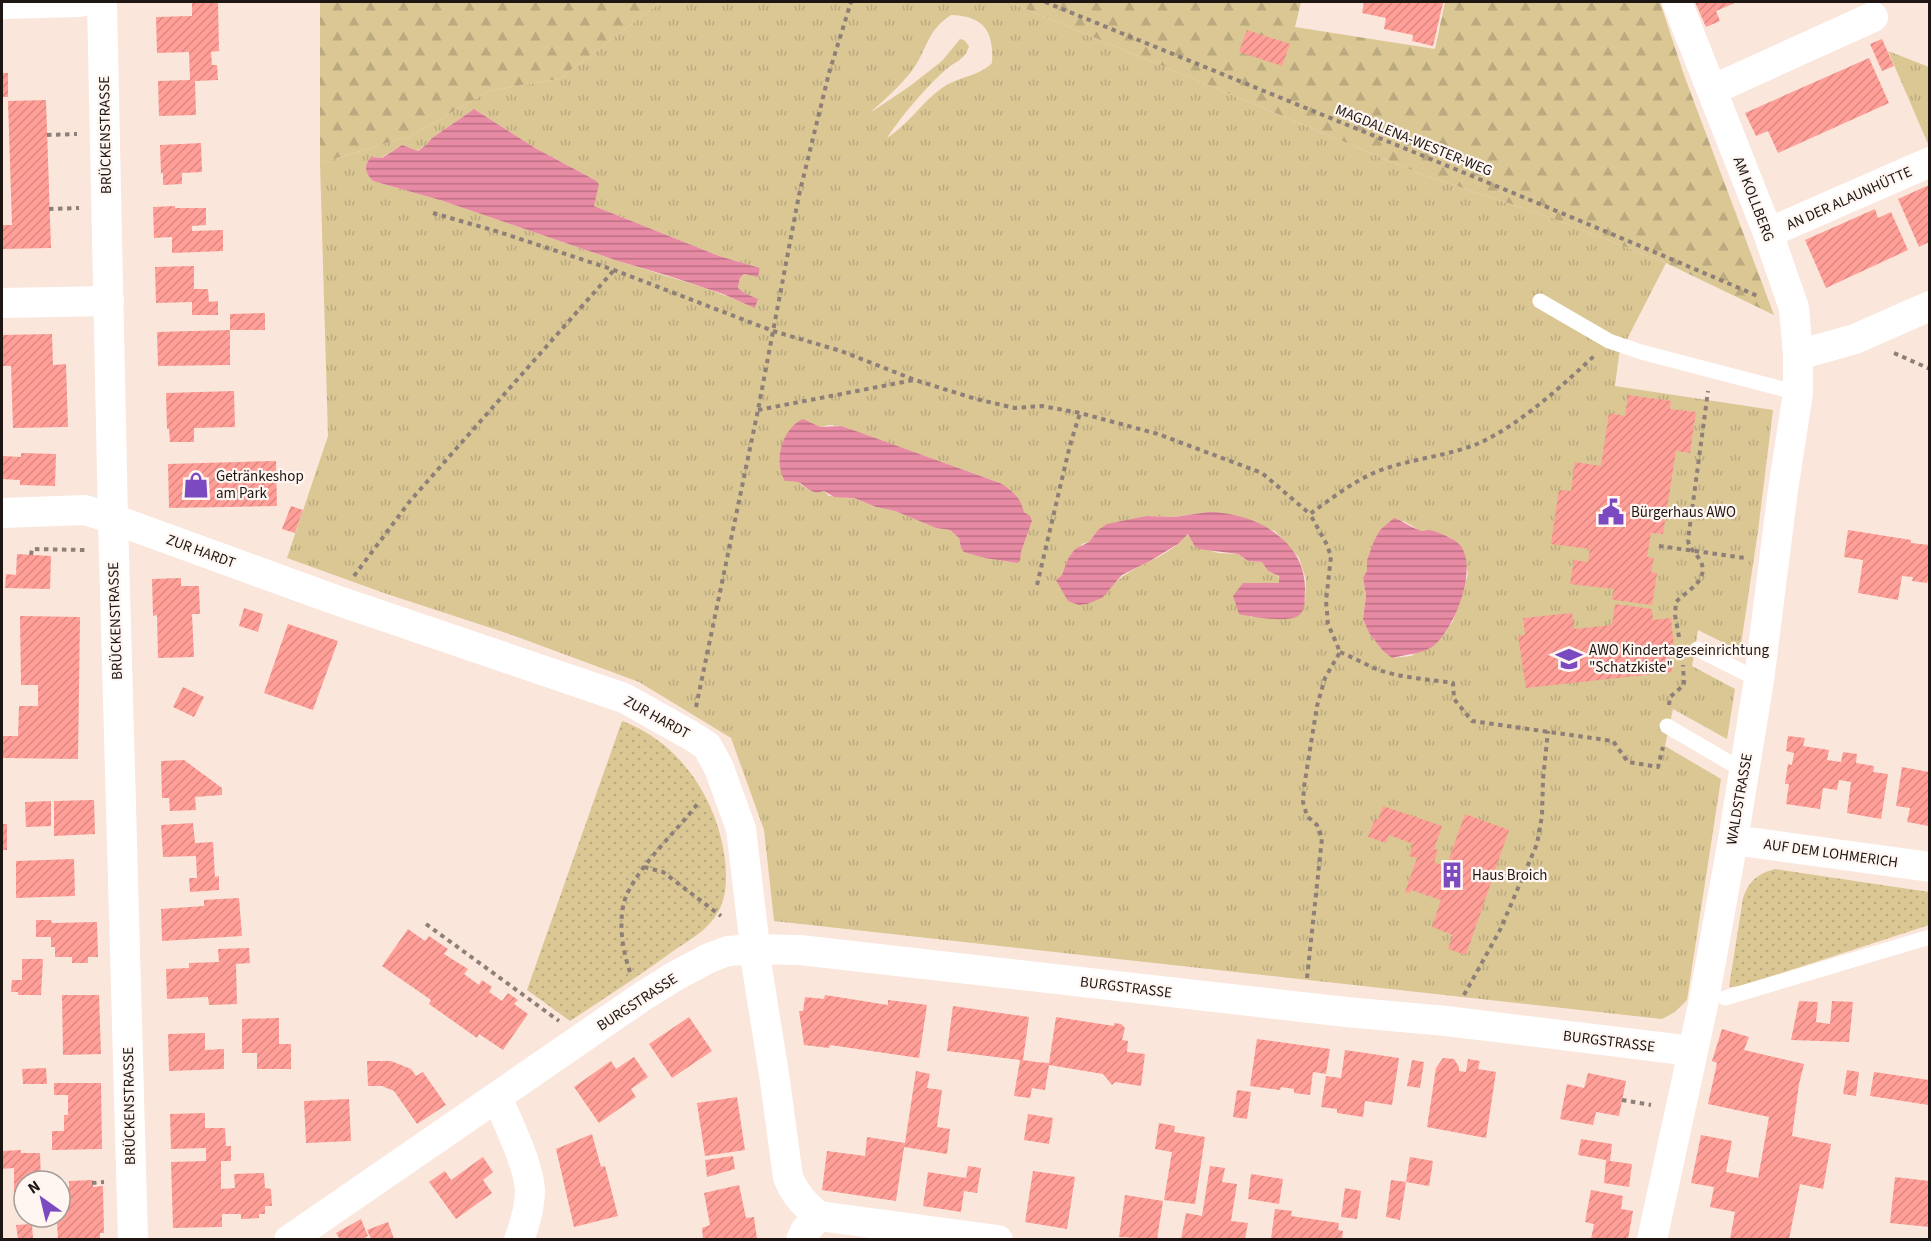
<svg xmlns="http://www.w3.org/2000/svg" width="1931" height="1241" viewBox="0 0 1931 1241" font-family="'Source Sans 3',sans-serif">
	<defs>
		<pattern id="grass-dots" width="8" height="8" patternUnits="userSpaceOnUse" patternTransform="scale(1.5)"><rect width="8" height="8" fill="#dac794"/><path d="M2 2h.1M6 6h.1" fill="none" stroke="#bbaa7f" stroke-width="1.8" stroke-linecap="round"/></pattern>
		<pattern id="forest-firs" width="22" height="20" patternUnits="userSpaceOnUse" patternTransform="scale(1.5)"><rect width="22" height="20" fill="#dac794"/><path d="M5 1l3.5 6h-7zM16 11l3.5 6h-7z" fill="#bbaa7f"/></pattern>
		<pattern id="park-tufts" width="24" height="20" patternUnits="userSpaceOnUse" patternTransform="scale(1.5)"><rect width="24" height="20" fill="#dac794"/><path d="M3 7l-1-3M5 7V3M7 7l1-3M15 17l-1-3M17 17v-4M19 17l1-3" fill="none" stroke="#bbaa7f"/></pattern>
		<pattern id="water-rules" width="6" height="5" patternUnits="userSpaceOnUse" patternTransform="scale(1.5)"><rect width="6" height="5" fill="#e78aa3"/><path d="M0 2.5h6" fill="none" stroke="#bb7083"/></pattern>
		<pattern id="building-hatch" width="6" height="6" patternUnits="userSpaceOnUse" patternTransform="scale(1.5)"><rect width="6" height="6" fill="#ff9f97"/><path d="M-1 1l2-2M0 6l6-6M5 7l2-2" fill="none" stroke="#da8881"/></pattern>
	</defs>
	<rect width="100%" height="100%" fill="#fbe6dc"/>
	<g fill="url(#grass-dots)">
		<path d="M622 721C680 742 718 800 725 860 727 880 727 900 715 917 705 931 690 940 676 949 642 974 606 997 570 1021L527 990Z"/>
		<path d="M1775 869 1929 892V925L1742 986 1729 987 1743 898C1749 881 1757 874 1775 869Z"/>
	</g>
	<g fill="url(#forest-firs)">
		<path d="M320 2H661L559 79 489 91 411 136 320 163Z"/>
		<path d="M1009 2H1301L1295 27 1435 49 1445 2H1660L1684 75 1774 315 1666 263 1552 218 1421 174Z"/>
	</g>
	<g fill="url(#park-tufts)" fill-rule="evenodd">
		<path d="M661 2H1009L1421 174 1552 218 1666 263 1619 355 1615 386 1773 410 1758 531 1740 651 1698 630 1692 666 1735 689 1727 739 1673 709 1665 746 1721 779 1687 1000 1675 1012 1662 1019 774 921 764 830 731 738 639 682 515 636 384 593 287 558 328 436 320 163 411 136 489 91 559 79ZM951 15C984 16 994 31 992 63 978 77 959 76 942 88 922 102 910 123 887 138 902 115 923 91 943 72 953 62 965 61 969 46L964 40 960 39 942 61 910 86 870 113C884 100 899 87 911 72 928 50 925 32 951 15ZM474 109 535 148 595 180 594 206 719 256 760 268 758 276 744 274 740 278 738 288 743 293 757 299 756 307 702 287 618 261 443 201 373 181C365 173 363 166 371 157L381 158 402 145 417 151 426 145 432 138ZM829 425 841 426 1000 483 1032 521 1017 563 998 560 961 548 959 538 950 530 936 528 895 511 876 507 854 498 829 496 824 491C812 494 807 489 798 482L821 427ZM1208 512 1275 531 1299 558 1306 579 1305 602 1294 618 1250 617 1262 584 1280 583 1278 576 1268 571 1262 562 1248 561 1238 554 1218 553 1194 545 1188 534C1184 537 1182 541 1178 544 1158 561 1131 566 1113 585L1058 578 1062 576 1082 544 1089 542 1098 530 1146 516 1174 517ZM1404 521 1420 531 1428 530 1449 537 1459 544 1464 556 1468 574 1453 621 1443 636 1411 656 1392 658 1383 651 1369 633 1363 619 1366 596 1363 577 1367 571V560L1380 530 1389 524Z"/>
		<path d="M1888 51 1929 67V146Z"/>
	</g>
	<g fill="url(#water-rules)">
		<path d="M474 109 535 148 595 180 599 184 594 206 719 256 760 268 758 277 744 274 740 278 738 288 744 293 758 299 755 308 723 294 669 276 618 261 443 201 373 181C365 173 363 166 371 157L382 158 402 145 418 151 426 145 432 138Z"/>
		<path d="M803 419 820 427 841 426 853 430 1000 483C1013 491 1020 497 1024 512L1030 516 1032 521 1021 552 1020 561 1017 563 985 558 964 552 961 548 959 538 950 530 936 528 895 511 876 507 854 498 834 497 824 491C812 495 809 489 800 483 796 481 790 481 785 481 773 462 782 428 803 419Z"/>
		<path d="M1208 512C1253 512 1306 539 1305 590 1304 599 1307 609 1298 616 1288 623 1250 617 1239 614L1233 596 1243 583H1279V576L1268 571 1262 562 1248 561 1238 554 1199 549 1194 545 1188 534 1178 544 1150 561 1122 575 1102 598 1087 604 1079 605 1068 601 1056 580 1062 575 1068 559 1075 549 1089 542 1098 530 1107 524 1146 516 1174 517Z"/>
		<path d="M1394 518C1403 521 1410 527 1419 530 1423 532 1423 530 1428 530 1437 531 1450 537 1458 543 1481 564 1454 632 1432 647 1419 655 1406 654 1392 658L1383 651 1369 633 1363 619 1366 596 1363 577 1367 571V560L1374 541 1380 530Z"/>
	</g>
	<g fill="url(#building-hatch)">
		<path d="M192 2H218L219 51 211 52 212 65H217L218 80 195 81 196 115 159 116 158 81 190 80 189 52 157 53 156 17 192 16Z"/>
		<path d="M1364 2 1443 3 1433 46 1412 41 1413 35 1384 29 1386 18 1362 13Z"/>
		<path d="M1695 2H1737L1716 11 1720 21 1706 27Z"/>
		<path d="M1247 30 1290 44 1282 66 1239 52Z"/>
		<path d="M1882 39 1894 66 1882 71 1870 44Z"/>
		<path d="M1869 58 1889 103 1778 153 1768 131 1756 136 1745 113Z"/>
		<rect x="2" y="73" width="6" height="24"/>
		<path d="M46 100 51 248 2 249V225H12L8 101Z"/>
		<path d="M201 143 202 172 182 173V184L163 185V173L161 174 160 145Z"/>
		<path d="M1929 185V242L1919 247 1898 199Z"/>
		<path d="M175 206V208H206V225L192 226V231L223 230V251L172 253V237L154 238 153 207Z"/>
		<path d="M1875 209 1878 218 1891 212 1908 250 1826 288 1805 240Z"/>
		<path d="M194 266V289H208L209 302 218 301V315H192V302L156 303 155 267Z"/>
		<path d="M265 313V330H230V314Z"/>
		<path d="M230 330V365L158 366 157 332Z"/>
		<path d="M52 334 53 365 66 364 68 427 13 428 11 366H2V335Z"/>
		<path d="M234 391 235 427 194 428V442H170L169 429H167L166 393Z"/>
		<path d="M1628 395 1671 401 1670 409 1696 412 1690 453 1676 451 1663 534 1651 533 1647 557 1654 558 1651 572 1657 573 1652 605 1615 600 1612 599 1614 589 1570 584 1574 560 1588 562 1590 549 1551 544 1559 490 1571 491 1575 462 1601 466 1609 413 1625 416Z"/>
		<path d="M21 453 56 454 55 486 20 485V480L2 479V456L21 457Z"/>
		<path d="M276 461 277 506 169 508 168 464Z"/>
		<path d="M291 506 303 510 295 533 282 529Z"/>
		<path d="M1848 530 1911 540V543L1929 545V576L1927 583 1912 581 1913 577 1902 576 1898 600 1858 593 1863 560 1844 557Z"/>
		<path d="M17 554 51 556 50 589 5 588 6 574 16 575Z"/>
		<path d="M181 578V586H199L200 614H192L194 657 158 658 157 615 153 616 152 579Z"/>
		<path d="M1615 604 1652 609 1653 620 1671 618 1674 648 1669 649 1672 672 1526 688 1518 636 1525 635 1523 618 1572 613 1574 629 1612 625Z"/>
		<path d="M244 608 263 614 258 632 239 626Z"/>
		<path d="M20 616 80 617 78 759 3 758V736H18L19 706H38V685H21Z"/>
		<path d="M288 624 338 641 313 710 264 693Z"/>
		<path d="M183 687 204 697 194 717 173 707Z"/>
		<path d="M1788 736 1805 738 1803 746 1829 750 1827 760 1841 762 1843 752 1857 754 1856 763 1874 766 1873 772 1888 774 1881 819 1847 813 1851 782 1839 780 1837 790 1823 788 1820 809 1786 804 1789 784H1785L1788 764 1792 765 1794 753 1786 751Z"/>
		<path d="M184 760 222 788V795L195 797 196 810 170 811 169 798H162L161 761Z"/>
		<path d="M1902 767 1929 772V826L1907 822 1910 808 1896 806Z"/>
		<path d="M94 800 95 834 54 836V801Z"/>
		<path d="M51 801V826L26 827 25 802Z"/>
		<path d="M1383 806 1442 826 1434 849 1438 850 1434 862 1446 867 1465 814 1509 830 1466 955 1448 949 1453 935 1432 927 1441 900 1411 890 1410 893 1405 892 1417 858 1409 856 1413 844 1389 835 1386 843 1368 837 1375 819 1378 820Z"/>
		<path d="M193 823 195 843 213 842 215 877 219 876V890L190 892 189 878H197L196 856 163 857 161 825Z"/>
		<rect x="2" y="824" width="5" height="26"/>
		<path d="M74 859 75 896 16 898V861Z"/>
		<path d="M239 898 242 936 162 941 161 909 204 906V900Z"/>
		<path d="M36 920H51L52 923 97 922 98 957H88V963H72V957H55V947H51V937H36Z"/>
		<path d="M408 929 425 941 429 936 448 949 444 954 468 969 464 974 479 985 482 980 492 987 489 992 502 1001 508 993 518 1000 514 1004 528 1014 503 1050 479 1034 477 1038 429 1004 431 1000 382 966Z"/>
		<path d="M249 948 250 963 236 964 237 1004 209 1005 208 997 167 999 166 969 189 968V963L219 962 218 949Z"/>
		<path d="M22 959H43L41 995H18V992H11L12 980H22Z"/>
		<path d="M62 995H99L101 1054 63 1055Z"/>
		<path d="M825 995 888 1005V1000L927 1005 919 1058 830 1045 829 1048 804 1045 799 1011H803L805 997 824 999Z"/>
		<path d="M1799 1001 1818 1002 1816 1022 1830 1024 1832 1001 1853 1002 1849 1042 1791 1040Z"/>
		<path d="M953 1006 1029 1017 1023 1060 1036 1062 1049 1063 1056 1017 1114 1026V1023L1121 1024 1125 1028 1122 1040 1128 1041 1127 1052 1145 1054 1141 1086 1115 1082 1112 1085 1103 1074 1049 1065 1045 1090 1032 1088 1030 1098 1014 1096 1020 1060 947 1051Z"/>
		<path d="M689 1017 712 1051 672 1078 649 1044Z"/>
		<path d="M279 1018V1044H291V1069H257V1053H242V1019Z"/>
		<path d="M1722 1029 1749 1037 1744 1050 1804 1064 1799 1084 1792 1136 1831 1144 1823 1189 1800 1184 1789 1239H1730L1735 1212 1710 1207 1714 1187 1691 1183 1701 1135 1732 1141 1726 1172 1758 1178 1769 1117 1708 1104 1717 1063 1712 1061Z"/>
		<path d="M205 1033V1050L224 1049V1069L169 1071 168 1034Z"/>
		<path d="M1257 1039 1330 1049 1326 1074 1313 1072 1310 1095 1294 1093V1089L1281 1087 1280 1090 1250 1086Z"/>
		<path d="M1345 1050 1399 1058 1392 1105 1365 1101 1363 1117 1337 1113V1109L1321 1107 1326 1076 1341 1078Z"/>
		<path d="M634 1057 648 1077 631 1089 636 1097 599 1123 574 1087 611 1061 616 1069Z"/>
		<path d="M1443 1058 1454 1059 1459 1067V1071L1466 1072 1468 1059 1480 1061 1478 1069 1496 1072 1486 1138 1427 1127 1436 1068Z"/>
		<path d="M1412 1060 1424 1062 1420 1088 1407 1086Z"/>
		<path d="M367 1061H391L411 1069 416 1076 423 1072 446 1105 417 1124 394 1091 382 1086H368Z"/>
		<path d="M46 1068 47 1084H23L22 1069Z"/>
		<path d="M1847 1070 1859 1072 1856 1096 1843 1094Z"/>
		<path d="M916 1071 930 1074 927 1088 942 1090 937 1127 950 1129 947 1154 904 1147 896 1201 822 1190 827 1151 865 1156 867 1137 905 1143Z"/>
		<path d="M1874 1072 1929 1080V1105L1870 1096Z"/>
		<path d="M1588 1073 1626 1081 1619 1116 1596 1112 1593 1125 1560 1119 1567 1084 1584 1088Z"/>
		<path d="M54 1083H101L102 1149 52 1150V1131H64V1115H68V1095H54Z"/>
		<path d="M1237 1090 1251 1092 1247 1119 1233 1117Z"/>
		<path d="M737 1097 745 1150 705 1156 697 1103Z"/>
		<path d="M349 1099 351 1141 306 1143 304 1101Z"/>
		<path d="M205 1113V1128H225L226 1146H231V1161H221V1189L235 1188 234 1174 264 1173 265 1188 271 1189 272 1206H265V1214H259V1218L241 1219V1214H222V1227L173 1228 171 1162 206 1161V1148L171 1149 170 1114Z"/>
		<path d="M1028 1114 1053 1118 1049 1144 1024 1140Z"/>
		<path d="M1159 1123 1175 1126 1174 1132 1205 1137 1195 1204 1164 1200 1172 1152 1155 1149Z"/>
		<path d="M592 1134 601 1167 605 1166 618 1216 574 1227 556 1149Z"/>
		<path d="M1581 1139 1612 1144 1610 1161 1632 1164 1629 1187 1604 1183 1606 1160 1578 1155Z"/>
		<path d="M21 1150V1153H40L41 1181H24V1193H14V1168L2 1169V1151Z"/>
		<path d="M733 1156 735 1169 707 1177 705 1160Z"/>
		<path d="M483 1157 493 1172 483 1180 492 1193 456 1219 429 1182 445 1171 451 1180Z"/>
		<path d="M1410 1157 1433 1161 1429 1186 1406 1182Z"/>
		<path d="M968 1166 981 1168 977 1193 964 1191 961 1212 923 1206 928 1172 966 1178Z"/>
		<path d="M1210 1166 1225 1168 1222 1182 1237 1184 1231 1221 1248 1223 1245 1239H1181L1186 1213 1202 1216Z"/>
		<path d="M1033 1171 1075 1177 1067 1229 1025 1222Z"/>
		<path d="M1251 1174 1283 1179 1279 1204 1248 1199Z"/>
		<path d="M1895 1177 1929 1181V1227L1890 1223Z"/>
		<path d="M93 1180V1187L103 1186 104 1233H100V1239H58L57 1223 48 1224V1217H60V1203H66V1187H69V1181Z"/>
		<path d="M1391 1180 1406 1182 1400 1220 1386 1217Z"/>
		<path d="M739 1185 746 1218 754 1217 757 1239H703L702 1228 710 1225 704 1193Z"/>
		<path d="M1345 1188 1361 1191 1357 1219 1341 1217Z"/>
		<path d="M1591 1190 1623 1196 1621 1209 1633 1211 1628 1239H1591L1594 1224 1585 1222Z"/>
		<path d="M1125 1195 1163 1201 1157 1239 1119 1237Z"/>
		<path d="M1275 1209 1292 1211 1291 1216 1339 1223 1338 1230 1343 1231 1342 1239H1271Z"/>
		<path d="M361 1219 368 1236 361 1239H340L336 1233Z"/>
		<path d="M388 1222 394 1239H371L367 1230Z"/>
		<path d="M32 1224 33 1239H18L16 1225Z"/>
	</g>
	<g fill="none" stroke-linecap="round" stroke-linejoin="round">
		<g stroke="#8e8079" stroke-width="4" stroke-dasharray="4.5 4.5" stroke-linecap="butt">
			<path d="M1045 2C1283 99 1523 195 1760 297"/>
			<path d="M47 135 77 134"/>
			<path d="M49 209 79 208"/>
			<path d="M433 213 499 232 614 270 773 331 841 351 915 380 976 399 1015 408 1042 406 1080 413 1158 434 1262 473 1310 514C1329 500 1354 481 1376 472 1408 459 1444 457 1477 444 1517 427 1562 386 1594 356"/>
			<path d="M1894 353 1930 369"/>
			<path d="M758 410 914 380"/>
			<path d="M1659 546 1745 558"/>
			<path d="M31 555 32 549 85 550"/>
			<path d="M354 576 410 501 614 270"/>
			<path d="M1037 585 1070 445 1080 413"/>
			<path d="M1679 637 1675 615 1676 602C1686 591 1711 580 1700 560 1696 553 1689 549 1688 540L1708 391"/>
			<path d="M1340 652C1352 657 1363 663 1374 668 1398 678 1428 679 1453 683L1454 699 1472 721 1613 741 1628 762 1658 767 1663 747"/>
			<path d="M1669 705 1670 697 1684 685 1683 665"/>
			<path d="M696 707 758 410 799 195 829 73 851 2"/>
			<path d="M644 867 663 872 721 916"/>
			<path d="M426 924 559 1021"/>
			<path d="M630 972C622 949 617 917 627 894 643 861 677 831 699 802"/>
			<path d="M1307 978 1322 838 1317 825 1307 816 1303 802 1304 787 1317 706 1325 678 1340 652 1328 624 1326 601 1331 556 1326 543 1310 514"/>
			<path d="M1464 995 1500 930 1537 844 1542 816 1543 779 1548 731"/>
			<path d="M1622 1100 1651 1105"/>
			<path d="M92 1183 104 1182"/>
		</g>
		<g stroke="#fff" stroke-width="15">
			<path d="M1540 301 1609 341 1641 352 1798 393"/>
			<path d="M1697 649 1759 680"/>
			<path d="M1667 726 1744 771"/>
			<path d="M1725 998 1930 937"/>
		</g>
		<g stroke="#fff" stroke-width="30">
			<path d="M102 2 113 519 133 1240"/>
			<path d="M2 4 80 2"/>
			<path d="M1712 90 1873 17"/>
			<path d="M1768 233 1930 162"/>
			<path d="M2 303 109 301"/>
			<path d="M1798 355 1855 339 1930 306"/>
			<path d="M2 513 85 510 113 519 336 600 624 698 690 735 707 746 719 768 741 829 754 938V949L774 1074 788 1177C795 1195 805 1205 819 1216"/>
			<path d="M1733 840 1930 867"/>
			<path d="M497 1097C507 1121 529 1165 530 1190 530 1207 525 1224 519 1240"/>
			<path d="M819 1216 998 1240"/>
			<path d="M289 1240 643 996 677 975 709 958 728 951 754 949 800 950 1346 1012 1446 1021 1692 1051"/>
			<path d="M801 1240 805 1231 819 1216"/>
			<path d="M1652 1240 1703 1005 1733 840 1759 680 1783 490 1798 393V355L1794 308 1768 233 1677 2"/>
		</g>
	</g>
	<defs>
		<g id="shop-bare" transform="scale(2.07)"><path d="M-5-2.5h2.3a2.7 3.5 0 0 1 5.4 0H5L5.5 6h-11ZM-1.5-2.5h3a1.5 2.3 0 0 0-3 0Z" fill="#7b4ac1" stroke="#fff6f2" stroke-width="2.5" paint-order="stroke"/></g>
		<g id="civic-bare" transform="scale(2.07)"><path d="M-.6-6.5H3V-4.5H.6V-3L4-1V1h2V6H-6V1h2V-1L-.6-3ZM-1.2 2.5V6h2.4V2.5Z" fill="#7b4ac1" stroke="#fff6f2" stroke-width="2.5" paint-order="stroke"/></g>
		<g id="school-bare" transform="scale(2.07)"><path d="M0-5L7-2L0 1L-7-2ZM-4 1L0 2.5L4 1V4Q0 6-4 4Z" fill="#7b4ac1" stroke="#fff6f2" stroke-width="2.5" paint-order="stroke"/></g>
		<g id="building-bare" transform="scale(2.07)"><path d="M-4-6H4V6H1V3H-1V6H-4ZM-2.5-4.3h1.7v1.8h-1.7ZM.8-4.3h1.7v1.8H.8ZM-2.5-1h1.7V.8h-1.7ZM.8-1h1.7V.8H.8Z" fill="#7b4ac1" stroke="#fff6f2" stroke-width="2.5" paint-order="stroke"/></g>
	</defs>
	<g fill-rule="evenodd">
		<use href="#shop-bare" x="196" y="485"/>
		<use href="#civic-bare" x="1611" y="512"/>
		<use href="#school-bare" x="1569" y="659"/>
		<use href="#building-bare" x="1452" y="875"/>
	</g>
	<g text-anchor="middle" stroke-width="4.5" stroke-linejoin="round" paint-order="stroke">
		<g font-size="15" fill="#1d1612" stroke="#fff6f2">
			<text transform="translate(105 135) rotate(-91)" y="5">BRÜCKENSTRASSE</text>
			<text transform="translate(1414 140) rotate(22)" y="5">MAGDALENA-WESTER-WEG</text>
			<text transform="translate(1849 198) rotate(-24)" y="5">AN DER ALAUNHÜTTE</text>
			<text transform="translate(1754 199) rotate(69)" y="5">AM KOLLBERG</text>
			<text transform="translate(201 551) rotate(20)" y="5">ZUR HARDT</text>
			<text transform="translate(115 621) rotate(-92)" y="5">BRÜCKENSTRASSE</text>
			<text transform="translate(657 717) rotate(29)" y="5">ZUR HARDT</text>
			<text transform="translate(1739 799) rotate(-80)" y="5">WALDSTRASSE</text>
			<text transform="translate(1831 853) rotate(8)" y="5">AUF DEM LOHMERICH</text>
			<text transform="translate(1126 987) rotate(7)" y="5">BURGSTRASSE</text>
			<text transform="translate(637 1002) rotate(-33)" y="5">BURGSTRASSE</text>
			<text transform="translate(1609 1041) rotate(7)" y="5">BURGSTRASSE</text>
			<text transform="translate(129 1106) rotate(-91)" y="5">BRÜCKENSTRASSE</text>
		</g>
		<g font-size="15" fill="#1d1612" stroke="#fff6f2" text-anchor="start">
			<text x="216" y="481">Getränkeshop<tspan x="216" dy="17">am Park</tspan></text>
			<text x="1631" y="517">Bürgerhaus AWO</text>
			<text x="1589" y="655">AWO Kindertageseinrichtung<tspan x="1589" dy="17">"Schatzkiste"</tspan></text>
			<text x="1472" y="880">Haus Broich</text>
		</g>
	</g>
	<rect width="1931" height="1241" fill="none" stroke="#1d1612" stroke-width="6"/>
	<g transform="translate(42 1199) rotate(326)"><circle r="28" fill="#fff6f2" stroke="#a59c98" stroke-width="1.5"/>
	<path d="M0-4.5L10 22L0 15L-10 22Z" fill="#7b4ac1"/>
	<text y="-9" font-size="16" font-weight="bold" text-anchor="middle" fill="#1d1612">N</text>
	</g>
</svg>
